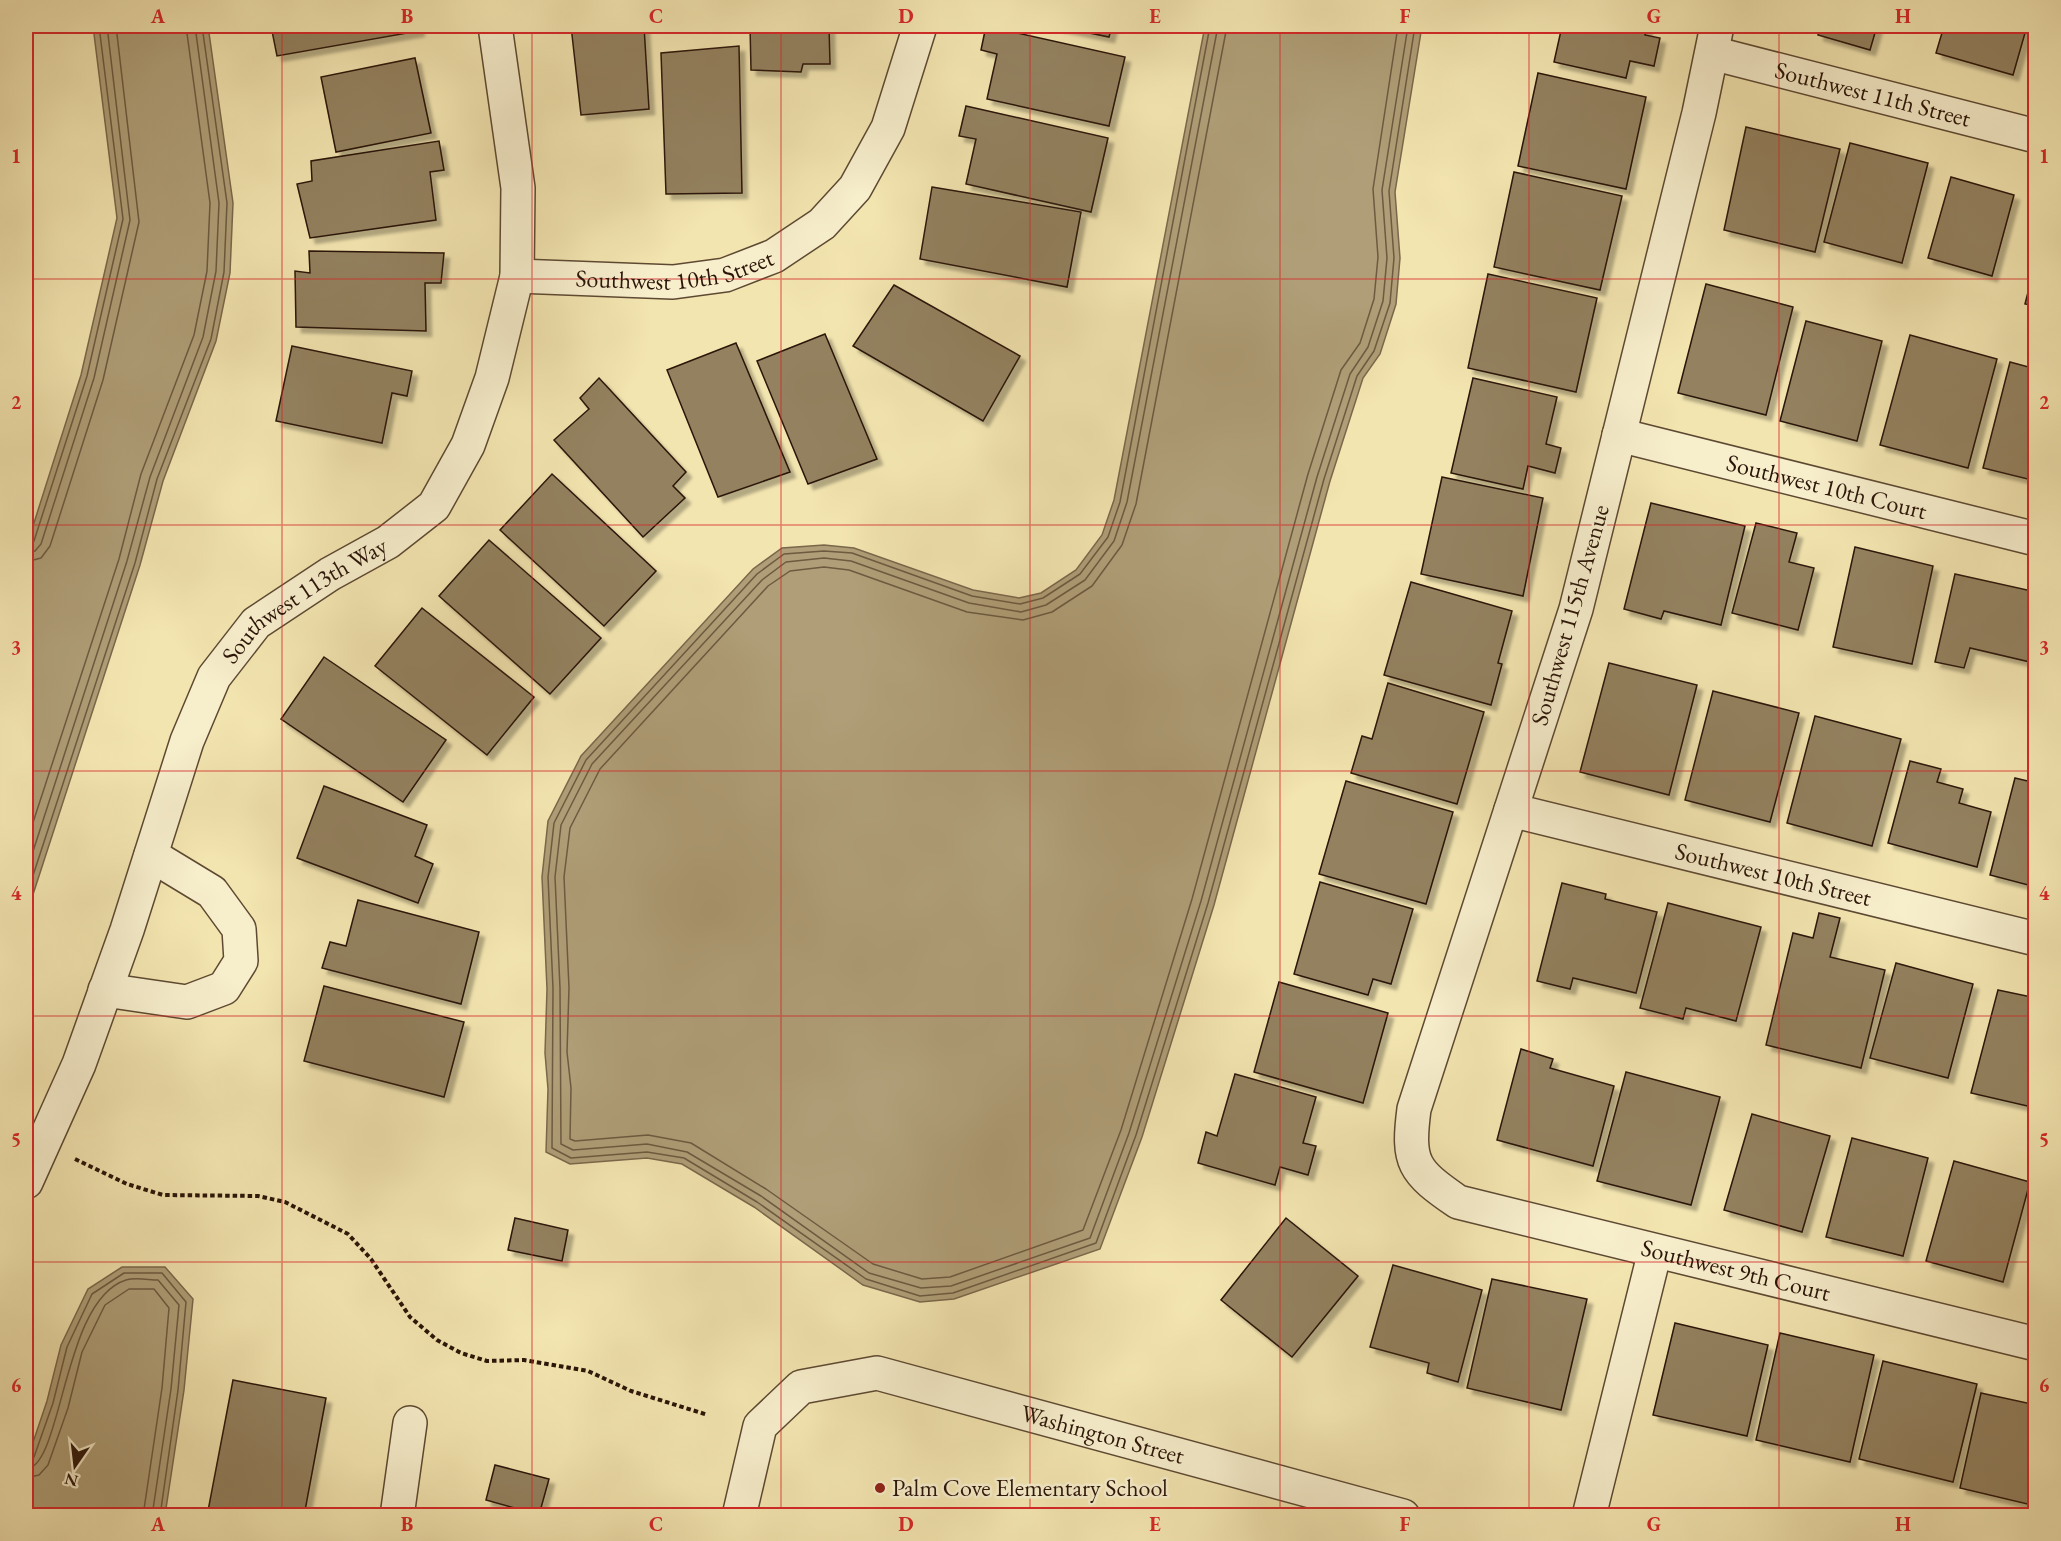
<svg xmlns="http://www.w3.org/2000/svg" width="2061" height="1541" viewBox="0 0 2061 1541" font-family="'EB Garamond',serif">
	<defs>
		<filter id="shadow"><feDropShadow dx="5.5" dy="5.5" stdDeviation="1.5" flood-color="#0004"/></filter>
	</defs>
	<rect width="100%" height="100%" fill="#f3e5b0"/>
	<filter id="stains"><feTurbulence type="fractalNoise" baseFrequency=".00333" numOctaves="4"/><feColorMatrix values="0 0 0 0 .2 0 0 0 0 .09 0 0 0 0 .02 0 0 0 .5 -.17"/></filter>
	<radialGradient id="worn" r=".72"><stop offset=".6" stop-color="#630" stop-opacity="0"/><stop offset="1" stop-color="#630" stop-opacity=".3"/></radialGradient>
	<g fill="#af9e77" stroke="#7a674b" stroke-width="1.5">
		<path d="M93 26H208L233 203 230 273 216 341 163 481 140 565 26 916V548L81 375 117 218Z"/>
		<path d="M1205 26H1422L1395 192 1400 258 1396 304 1380 354 1363 378 1330 481 1214 905 1142 1137 1100 1249 954 1299 920 1302 863 1285 754 1207 682 1164 647 1158 570 1164 546 1152 548 1089 545 1053 547 989 542 877 548 821 581 756 753 569 782 548 824 545 854 548 973 590 1019 598 1041 593 1076 570 1102 535 1114 500Z"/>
		<path d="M122 1267H165L193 1299 184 1390 165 1515H26V1463L47 1401 61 1345 88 1289Z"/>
	</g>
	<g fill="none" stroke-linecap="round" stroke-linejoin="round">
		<g stroke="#6d5a40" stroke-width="1.5">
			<path d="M1210 26 1120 502 1108 537 1080 574 1043 598 1020 604 972 596 852 553 824 551 784 554 757 574 586 760 554 823 548 877 553 988 552 1148 571 1158 647 1152 684 1158 757 1202 866 1279 920 1296 953 1293 1096 1243 1136 1135 1208 903 1324 479 1357 376 1374 351 1390 303 1394 258 1389 191 1415 26"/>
			<path d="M1218 26 1127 502 1114 541 1085 580 1046 605 1021 612 969 603 851 561 824 558 786 562 762 580 592 764 561 825 555 877 560 988 561 1144 573 1150 647 1144 687 1152 761 1196 869 1273 921 1288 951 1286 1090 1238 1129 1133 1201 901 1317 477 1350 374 1368 347 1383 301 1387 258 1382 190 1408 26"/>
			<path d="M1227 26 1136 504 1122 545 1092 586 1052 612 1023 620 967 612 849 570 824 567 790 571 768 586 600 769 570 828 564 877 569 988 567 1052 571 1088 570 1139 575 1141 648 1135 691 1143 766 1189 873 1264 922 1279 950 1277 1083 1230 1121 1130 1192 899 1308 474 1341 370 1360 343 1374 299 1378 257 1373 189 1398 26"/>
			<path d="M26 546 34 541 87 376 123 219 99 26"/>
			<path d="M26 553 35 551 41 544 94 378 130 220 107 26"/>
			<path d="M26 562 41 558 50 546 103 380 139 222 116 26"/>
			<path d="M26 844 119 559 141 474 194 335 207 271 210 203 186 26"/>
			<path d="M26 873 127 561 150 477 203 337 216 271 219 203 195 26"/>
			<path d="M26 897 135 563 157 479 211 339 224 272 227 203 202 26"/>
			<path d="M26 1461 34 1457 53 1403 67 1347 92 1294 124 1273H162L186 1302 178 1390 160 1516"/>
			<path d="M26 1469C63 1467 62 1300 126 1280 135 1277 149 1280 158 1280L179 1305 171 1389 152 1516"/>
			<path d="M26 1478 39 1475 48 1465 68 1408 82 1352 105 1305 129 1289H154L169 1308 162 1388 143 1516"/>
		</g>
	</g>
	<g fill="#93815f" stroke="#2b1508" stroke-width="1.5" filter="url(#shadow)">
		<path d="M271 26H418L419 31 277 56Z"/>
		<path d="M571 26H644L649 109 581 115Z"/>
		<path d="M750 26H829L830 64H803L801 72 751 70Z"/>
		<path d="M986 26 1125 57 1109 126 987 99 997 54 981 50Z"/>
		<path d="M1056 26H1112L1109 37Z"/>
		<path d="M1562 26H1647L1645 35 1660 38 1654 66 1630 61 1626 78 1554 62Z"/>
		<path d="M1820 26H1877L1870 50 1818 35Z"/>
		<path d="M1944 26H2027L2013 75 1936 53Z"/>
		<path d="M739 46 742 193 666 194 661 53Z"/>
		<path d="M415 58 431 133 336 152 321 77Z"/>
		<path d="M1538 73 1646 97 1626 189 1518 166Z"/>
		<path d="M966 106 1108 138 1091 212 966 184 976 139 959 136Z"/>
		<path d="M1746 127 1840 149 1815 252 1724 230Z"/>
		<path d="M439 141 444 170 430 172 436 220 310 238 297 184 312 181 311 161Z"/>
		<path d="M1850 143 1928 163 1902 263 1824 242Z"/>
		<path d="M1514 172 1622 196 1600 290 1494 267Z"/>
		<path d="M1951 177 2014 195 1992 276 1928 258Z"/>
		<path d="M932 187 1081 212 1067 287 920 259Z"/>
		<path d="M309 251 444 253 441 283H425L426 331 296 327 295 271 310 273Z"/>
		<path d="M2036 261V306L2025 304Z"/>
		<path d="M1488 274 1597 298 1576 392 1468 368Z"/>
		<path d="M1706 284 1793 307 1766 415 1678 393Z"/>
		<path d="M894 285 1020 356 983 421 853 346Z"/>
		<path d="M1806 321 1882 341 1857 441 1780 421Z"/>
		<path d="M825 334 877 459 808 484 757 361Z"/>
		<path d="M1910 335 1997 359 1968 468 1880 445Z"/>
		<path d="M736 343 790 472 718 497 667 370Z"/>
		<path d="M292 346 412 371 407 396 392 393 382 443 276 421Z"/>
		<path d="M2010 362 2036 369V481L1983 468Z"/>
		<path d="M599 378 686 472 673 486 685 498 643 537 554 440 589 409 580 398Z"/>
		<path d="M1473 378 1557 397 1546 444 1561 448 1555 473 1528 466 1523 489 1451 473Z"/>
		<path d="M552 474 656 571 604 626 500 530Z"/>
		<path d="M1442 477 1543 498 1523 596 1421 574Z"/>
		<path d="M1651 503 1745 526 1721 625 1664 611 1661 619 1624 609Z"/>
		<path d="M1756 523 1797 533 1789 562 1814 568 1798 630 1732 613Z"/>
		<path d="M489 540 601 638 550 694 439 596Z"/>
		<path d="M1855 547 1933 566 1912 664 1833 647Z"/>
		<path d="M1955 574 2036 592V641L2030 662 1970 648 1964 668 1935 662Z"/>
		<path d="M1411 582 1512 611 1498 663 1502 664 1491 705 1384 675Z"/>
		<path d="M422 608 534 697 487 755 375 666Z"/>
		<path d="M324 657 446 740 403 802 281 719Z"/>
		<path d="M1609 663 1697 685 1669 795 1580 772Z"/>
		<path d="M1388 683 1484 712 1457 804 1351 773 1362 736 1372 739Z"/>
		<path d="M1713 691 1799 713 1770 822 1685 800Z"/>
		<path d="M1815 716 1901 739 1872 846 1787 823Z"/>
		<path d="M1910 761 1941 769 1937 782 1963 789 1959 803 1991 812 1977 867 1888 843Z"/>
		<path d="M2015 778 2036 783V887L1990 875Z"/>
		<path d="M1346 781 1453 812 1426 904 1319 874Z"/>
		<path d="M324 786 427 825 415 856 433 864 418 903 297 858Z"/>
		<path d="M1320 882 1413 909 1391 984 1373 979 1368 995 1294 974Z"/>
		<path d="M1562 883 1606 894 1605 899 1657 912 1636 993 1573 978 1570 989 1537 981Z"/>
		<path d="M358 900 479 932 461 1004 322 968 330 942 346 946Z"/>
		<path d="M1668 903 1761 927 1736 1021 1686 1008 1683 1019 1640 1008Z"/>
		<path d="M1819 913 1840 918 1830 957 1885 970 1861 1068 1766 1045 1793 933 1813 938Z"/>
		<path d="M1896 963 1973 984 1948 1078 1870 1058Z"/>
		<path d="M1279 982 1388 1013 1363 1103 1254 1072Z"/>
		<path d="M324 986 464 1022 444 1097 304 1061Z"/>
		<path d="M1998 990 2036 998V1108L1971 1093Z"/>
		<path d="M1521 1049 1553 1059 1550 1068 1614 1086 1593 1166 1497 1140Z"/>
		<path d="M1626 1072 1720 1097 1691 1205 1597 1181Z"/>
		<path d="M1235 1074 1316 1097 1303 1143 1316 1146 1308 1175 1280 1167 1275 1185 1198 1163 1206 1132 1217 1136Z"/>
		<path d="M1752 1114 1830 1136 1802 1232 1724 1210Z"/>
		<path d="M1852 1138 1928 1158 1903 1256 1826 1237Z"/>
		<path d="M1954 1161 2030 1182 2003 1282 1926 1261Z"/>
		<path d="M515 1218 568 1230 562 1261 508 1250Z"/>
		<path d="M1286 1218 1358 1276 1292 1357 1221 1300Z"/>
		<path d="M2036 1259V1289L2028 1288Z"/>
		<path d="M1393 1265 1482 1290 1458 1382 1427 1373 1429 1363 1370 1347Z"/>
		<path d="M1492 1279 1587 1299 1561 1410 1467 1388Z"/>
		<path d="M1675 1323 1768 1345 1747 1436 1653 1415Z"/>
		<path d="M1780 1333 1874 1355 1850 1462 1756 1440Z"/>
		<path d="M1883 1361 1977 1384 1953 1482 1859 1459Z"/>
		<path d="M233 1380 326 1398 304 1516H207Z"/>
		<path d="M1981 1393 2036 1405V1506L1960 1488Z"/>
		<path d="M495 1465 549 1479 539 1515 486 1500Z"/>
	</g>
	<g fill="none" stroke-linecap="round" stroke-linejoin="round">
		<g stroke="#5d4932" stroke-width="36">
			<g id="minor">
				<path id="s1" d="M1717 26 1699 113 1576 609 1414 1109C1407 1163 1413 1171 1458 1202L2036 1344"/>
				<path id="s2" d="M1712 53 2036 136"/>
				<path id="s3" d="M517 276 673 282 725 275 774 256 822 224 855 188 888 128 920 26"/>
				<path id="s4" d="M1619 435 2036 539"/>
				<path id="s5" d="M1511 810 2036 939"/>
				<path d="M105 990 187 1002 224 988 241 961 239 929 212 892 151 855"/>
				<path id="s6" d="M26 1182 79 1064 127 930 187 741 214 677 256 623 330 574 388 542 434 506 468 445 492 378 517 276 518 188 495 26"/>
				<path d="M397 1516 410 1423"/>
				<path id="s7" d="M739 1516 760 1426 801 1387 877 1373 1403 1516"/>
				<path d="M1589 1516 1655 1251"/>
			</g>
		</g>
		<path stroke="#2b1508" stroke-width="4" stroke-dasharray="4.5 3" stroke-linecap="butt" d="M75 1159 127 1184 163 1195 258 1196 285 1202 348 1234 371 1259 410 1317 437 1340 461 1353 487 1361 524 1360 588 1371 631 1391 708 1415"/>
		<use href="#minor" stroke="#f7eecc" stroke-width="33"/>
	</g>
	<path fill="none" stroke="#d62828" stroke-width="1.5" stroke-opacity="0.55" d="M282 26V1516M532 26V1516M781 26V1516M1030 26V1516M1280 26V1516M1529 26V1516M1779 26V1516M26 279H2036M26 525H2036M26 771H2036M26 1016H2036M26 1262H2036"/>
	<circle fill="#8f2418" stroke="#f7eecc" stroke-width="2" cx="880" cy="1488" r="6"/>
	<g text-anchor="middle" stroke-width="5" stroke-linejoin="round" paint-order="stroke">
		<g font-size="24" fill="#2b1508" stroke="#f7eecc">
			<text dy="8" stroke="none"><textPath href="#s2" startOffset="166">Southwest 11th Street</textPath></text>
			<text dy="8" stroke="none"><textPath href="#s3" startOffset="159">Southwest 10th Street</textPath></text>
			<text dy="8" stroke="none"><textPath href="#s4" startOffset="214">Southwest 10th Court</textPath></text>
			<text dy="8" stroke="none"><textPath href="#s6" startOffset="660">Southwest 113th Way</textPath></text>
			<text transform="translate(1570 615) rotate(-74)" y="8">Southwest 115th Avenue</text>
			<text dy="8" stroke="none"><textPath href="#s5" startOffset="270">Southwest 10th Street</textPath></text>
			<text dy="8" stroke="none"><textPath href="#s1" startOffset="1524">Southwest 9th Court</textPath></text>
			<text dy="8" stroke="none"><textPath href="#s7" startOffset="460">Washington Street</textPath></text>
		</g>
		<g font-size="24" fill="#2b1508" stroke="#f7eecc" text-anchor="start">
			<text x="892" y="1496">Palm Cove Elementary School</text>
		</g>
	</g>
	<rect width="2061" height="1541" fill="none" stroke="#f3e5b0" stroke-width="66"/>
	<g transform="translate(75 1466) rotate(194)" stroke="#f7eecc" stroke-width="4.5" paint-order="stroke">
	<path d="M0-4.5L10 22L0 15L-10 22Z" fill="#2b1508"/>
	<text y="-9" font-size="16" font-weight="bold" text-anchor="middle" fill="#2b1508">N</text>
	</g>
	<rect x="33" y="33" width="1995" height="1475" fill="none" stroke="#d62828" stroke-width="2"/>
	<g font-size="20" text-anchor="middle" font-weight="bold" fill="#d62828">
		<text x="158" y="23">A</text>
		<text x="407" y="23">B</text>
		<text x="656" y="23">C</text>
		<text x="906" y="23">D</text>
		<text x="1155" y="23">E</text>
		<text x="1405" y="23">F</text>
		<text x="1654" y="23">G</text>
		<text x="1903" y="23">H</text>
		<text x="16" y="163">1</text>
		<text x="2044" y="163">1</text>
		<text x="16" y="409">2</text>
		<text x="2044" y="409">2</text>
		<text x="16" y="654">3</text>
		<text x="2044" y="654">3</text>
		<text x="16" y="900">4</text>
		<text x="2044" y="900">4</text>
		<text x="16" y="1146">5</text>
		<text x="2044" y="1146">5</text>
		<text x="16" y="1392">6</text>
		<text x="2044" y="1392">6</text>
		<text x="158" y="1531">A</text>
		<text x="407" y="1531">B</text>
		<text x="656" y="1531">C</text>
		<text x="906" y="1531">D</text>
		<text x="1155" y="1531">E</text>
		<text x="1405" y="1531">F</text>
		<text x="1654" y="1531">G</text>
		<text x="1903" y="1531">H</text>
	</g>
	<rect width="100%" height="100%" filter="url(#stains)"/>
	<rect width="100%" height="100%" fill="url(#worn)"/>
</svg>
